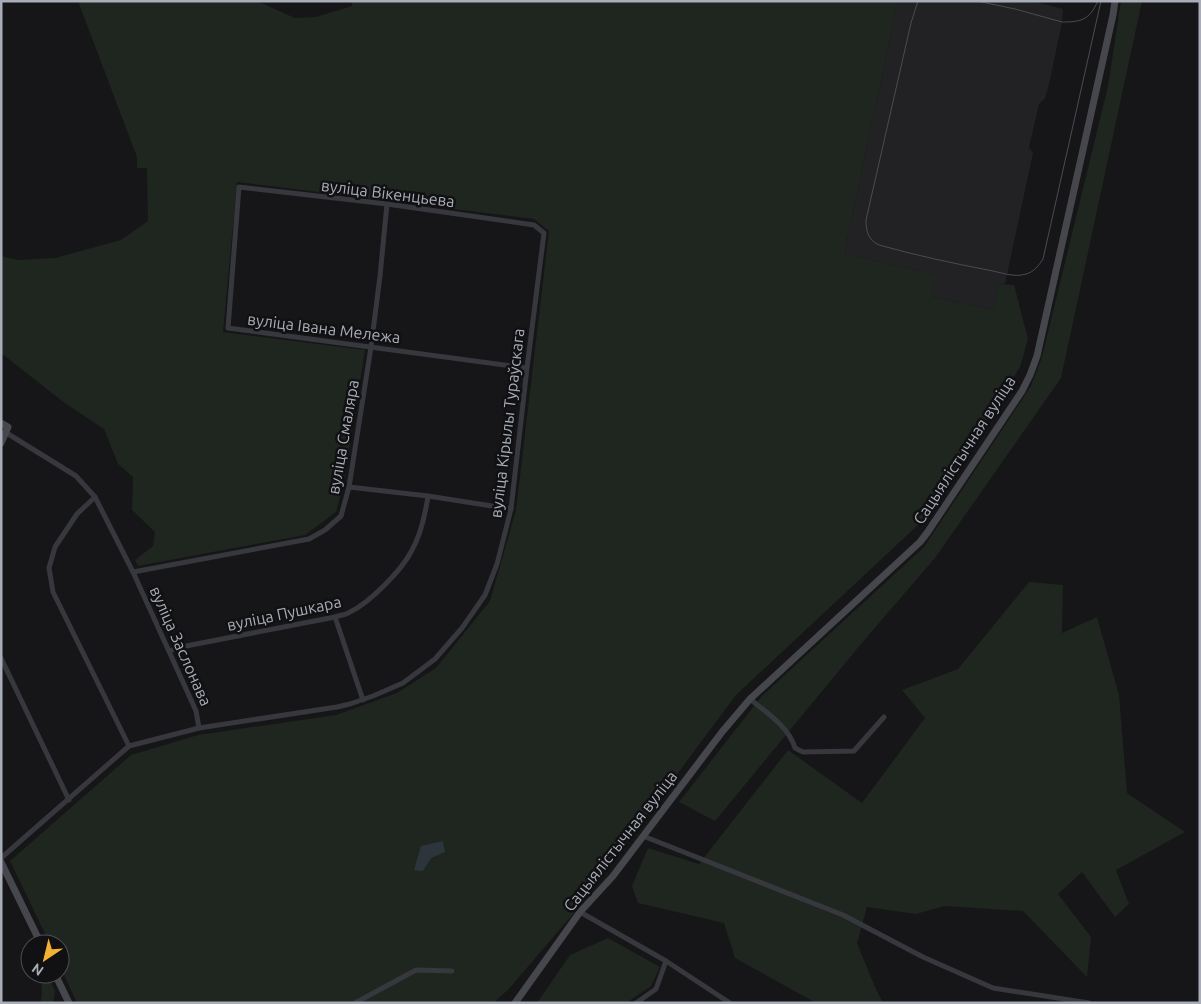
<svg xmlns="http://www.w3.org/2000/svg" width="1201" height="1004" viewBox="0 0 1201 1004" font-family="Ubuntu,sans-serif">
	<rect width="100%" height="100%" fill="#161618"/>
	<path fill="#222225" d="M898 1H1032L1063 9 1062 22 1050 80 1045 98 1039 104 1029 147 1033 153 1005 284H998L994 310 931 297 934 274 844 254Z"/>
	<g fill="#1e261f">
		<path d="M78 1H257L295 18 316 17 352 6V1H898L844 254 935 274 931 297 994 310 998 284 1014 285 1028 339 1020 367 976 437 918 525 736 695 573 914 508 990 493 1003H77L60 966V944H50L10 861 131 755 198 735 336 715 397 693 436 668 490 601 516 510 549 231 534 219 237 182 223 332 365 350 343 486 336 512 305 535 138 566 135 560 153 546 155 532 132 510 133 477 118 464 104 429 66 404 1 353V256L18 260 55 258 121 240 148 221 147 168H137V157Z"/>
		<path d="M1121 1H1142L1061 378 935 558 861 644 715 821 679 802 761 697 924 547 1031 386 1042 357 1108 86Z"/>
		<path d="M1029 582 1063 585 1062 633 1097 617 1119 695 1127 793 1185 832 1116 870 1129 904 1115 917 1082 872 1058 894 1091 937 1087 977 1023 911 945 906 916 914 867 907 857 943 875 987 883 1003H816L735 958 724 923 638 903 632 886 648 848 699 864 788 750 862 803 925 718 902 690 958 669Z"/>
		<path d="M608 938 660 967 651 986 626 1003H537L570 955Z"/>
		<path d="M42 974H47L55 991 53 1003H40C44 994 40 984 42 974Z"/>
	</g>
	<path fill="#2c353c" d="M443 841 445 852 431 858 423 871 414 870 421 846Z"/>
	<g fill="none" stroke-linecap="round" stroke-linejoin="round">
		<g stroke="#37383d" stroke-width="5">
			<path d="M5 432 76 476 95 497 133 572 196 711 199 728"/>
			<path d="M349 487 428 496 511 509"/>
			<path d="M95 497 77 514 55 547 49 568 53 592 129 746"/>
			<path d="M133 572 309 539 325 530 341 516 349 487 371 347 380 276 387 204"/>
			<path d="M335 617 363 700"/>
			<path d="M169 651 181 647 335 617C340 615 346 615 350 612 369 603 401 571 411 552 421 535 425 516 428 496"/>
			<path d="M1 658 69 800"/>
			<path d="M750 699C767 713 788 726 795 748L803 752 854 751 884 717"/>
			<path d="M643 836 843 915 923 957 993 988 1089 1003"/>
			<path d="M1 858 129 746 199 728 337 707 350 704 373 696 403 683 435 659 462 628 485 595 497 564 511 509 527 368 544 233 534 225 387 204 239 187 228 328 527 368"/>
			<path d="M580 912 666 961 730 1003"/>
			<path d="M355 1003 416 970 452 971"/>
			<path d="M636 1003 656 989 666 961"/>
		</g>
		<g stroke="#45474d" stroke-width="7">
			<path d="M1 423 8 427 1 443"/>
			<path d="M1 862 41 944"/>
			<path d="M55 974 69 1003"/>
			<path d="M515 1003 580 912 613 876 722 732 750 699 920 542 927 533 1022 391 1030 375 1037 356 1113 15 1115 1"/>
		</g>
		<g stroke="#4a4c52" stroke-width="1">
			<path d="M918 1 911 23 866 220C866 231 868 240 879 245 915 255 951 263 988 270 1000 272 1014 278 1026 274 1034 272 1039 265 1043 259L1101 1"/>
			<path d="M977 1 1015 9 1062 22C1082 22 1089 20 1098 1"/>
		</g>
	</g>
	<g text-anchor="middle" stroke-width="5" stroke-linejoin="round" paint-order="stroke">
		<g font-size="16" fill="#a8adb8" stroke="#111113">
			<text transform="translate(388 193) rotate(7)" y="6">вуліца Вікенцьева</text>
			<text transform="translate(324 328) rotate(7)" y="6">вуліца Івана Мележа</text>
			<text transform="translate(507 423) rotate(-83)" y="6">вуліца Кірылы Тураўскага</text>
			<text transform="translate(343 437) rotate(-80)" y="6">вуліца Смаляра</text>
			<text transform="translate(964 450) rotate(-57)" y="6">Сацыялістычная вуліца</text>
			<text transform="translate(284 613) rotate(-12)" y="6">вуліца Пушкара</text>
			<text transform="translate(181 646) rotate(66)" y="6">вуліца Заслонава</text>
			<text transform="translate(620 841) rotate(-52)" y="6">Сацыялістычная вуліца</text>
		</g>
	</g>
	<rect width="1201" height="1004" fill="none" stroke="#a8adb8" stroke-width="5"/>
	<g transform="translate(45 959) rotate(215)"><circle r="24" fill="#111113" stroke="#4d4f55"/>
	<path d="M0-4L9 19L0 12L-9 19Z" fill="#f2b134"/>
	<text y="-8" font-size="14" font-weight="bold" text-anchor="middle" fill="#a8adb8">N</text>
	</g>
</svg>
